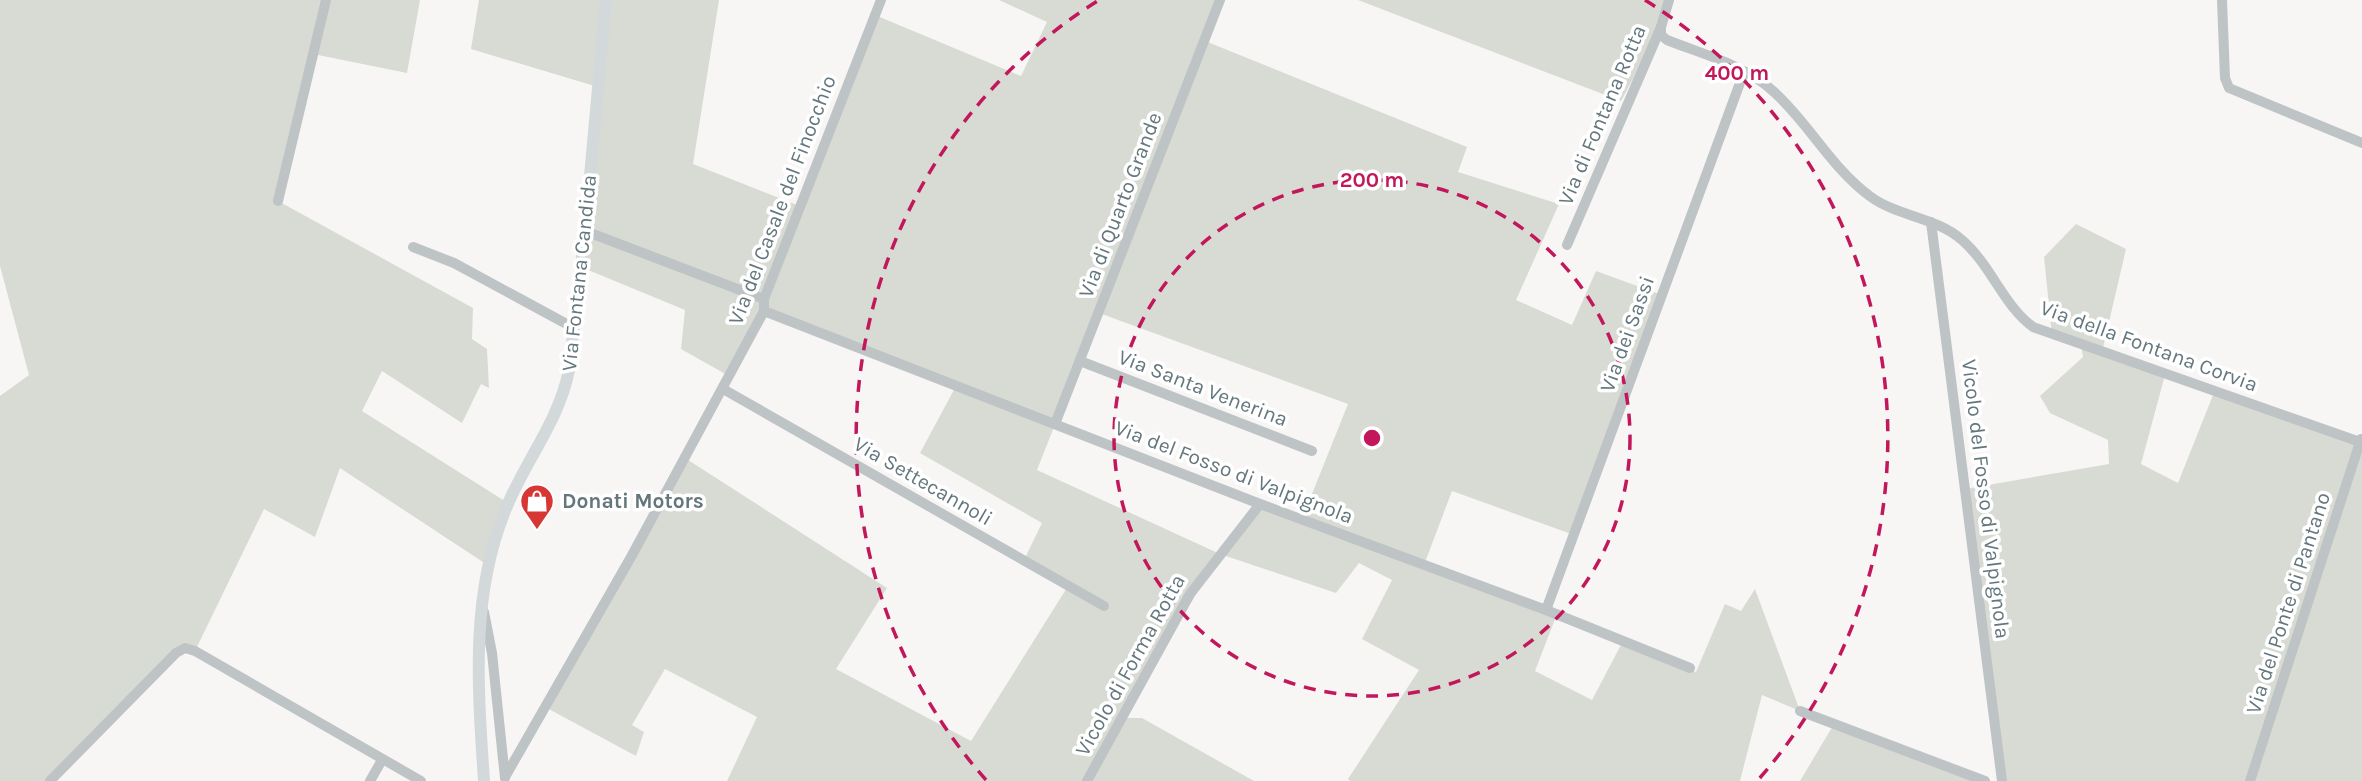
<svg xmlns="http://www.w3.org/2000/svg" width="2362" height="781" viewBox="0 0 2362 781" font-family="Karla,sans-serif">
	<rect width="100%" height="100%" fill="#f7f6f4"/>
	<g fill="#d8dbd3" fill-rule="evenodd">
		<path d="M0 0H420L407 73 313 54 278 201 473 308 472 339 487 349 489 388 481 384 462 423 382 371 362 411 508 503 489 566 340 468 315 537 264 509 195 651 185 649 50 781H0V396L29 375 0 266Z"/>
		<path d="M479 0H719L693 164 797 205 875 15 1021 76 1047 22 999 0H1220L1205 41 1467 147 1458 172 1559 204 1516 300 1572 325 1596 271 1662 295 1574 535 1452 491 1424 565 1557 614 1535 671 1592 700 1623 641 1696 672 1725 604 1741 611 1755 589 1800 711 1762 695 1740 781H1350L1348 779 1419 670 1362 639 1392 580 1359 563 1336 593 1220 554 1122 718H1142L1254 781H727L757 717 665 669 632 725 644 732 636 756 545 707 685 458 887 588 836 669 971 741 1068 586 1024 560 1042 523 920 453 956 386 764 311 729 376 681 349 685 310 581 267 598 87 471 49ZM1099 313 1348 404 1302 519 1260 504 1220 554 1037 470Z"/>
		<path d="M1358 0H1668L1661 27 1621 101Z"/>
		<path d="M2076 224 2126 249 2102 352 2165 375 2141 464 2178 483 2215 390 2359 442 2362 436V781H2002L1965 489 2109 464 2108 440 2050 413 2040 396 2083 357 2081 345 2052 335 2044 257Z"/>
		<path d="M1834 724 1985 781H1800Z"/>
	</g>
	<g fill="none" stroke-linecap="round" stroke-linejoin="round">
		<g stroke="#bec3c5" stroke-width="10">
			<path d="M2222 0 2225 78 2229 88 2362 143"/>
			<path d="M1661 27V35L1667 40C1702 54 1745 65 1773 91 1809 123 1831 168 1871 197 1899 217 1936 217 1962 240 1991 265 2003 305 2033 327L2360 442"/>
			<path d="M278 201 326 0"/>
			<path d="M1931 222 2002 781"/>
			<path d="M585 231 764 299"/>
			<path d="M1567 245 1661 27 1669 0"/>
			<path d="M413 247 454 263 574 328"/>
			<path d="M764 311 1260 504 1546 610 1690 668"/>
			<path d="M1080 361 1312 451"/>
			<path d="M723 389 1104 606"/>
			<path d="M1055 424 1220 0"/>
			<path d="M1546 610 1744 72"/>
			<path d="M484 612 492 653 505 778"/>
			<path d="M1800 711 1985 781"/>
			<path d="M505 777 631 557 764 311V299L881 0"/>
			<path d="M50 781 176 653 185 648 195 651 421 781"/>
			<path d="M370 781 382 760"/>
			<path d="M1087 781 1190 594 1260 504"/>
			<path d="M2250 781 2361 439"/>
		</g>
		<path stroke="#d3d9da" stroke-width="12" d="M484 781C478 690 470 597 505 511 524 462 559 422 569 370L585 231 606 0"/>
	</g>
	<g fill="none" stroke="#c2185b" stroke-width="3.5" stroke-dasharray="12 9">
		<circle cx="1372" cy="438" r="258"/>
		<path d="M986 780A516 516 0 0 1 1099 0M1645 0A516 516 0 0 1 1758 780"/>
	</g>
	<defs>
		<g id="shop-pin" transform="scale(1.75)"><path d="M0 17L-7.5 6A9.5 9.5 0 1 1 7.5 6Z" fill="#d73734" stroke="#fff"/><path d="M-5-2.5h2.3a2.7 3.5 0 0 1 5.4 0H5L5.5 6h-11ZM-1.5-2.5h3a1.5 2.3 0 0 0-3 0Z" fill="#fff"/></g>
	</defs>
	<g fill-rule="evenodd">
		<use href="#shop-pin" x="537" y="501"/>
	</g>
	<g text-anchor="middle" stroke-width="7" stroke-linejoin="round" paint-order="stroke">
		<g font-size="21" fill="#64777d" stroke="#fff">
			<text transform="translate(1602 115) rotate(-67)" y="7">Via di Fontana Rotta</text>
			<text transform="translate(782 200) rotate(-69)" y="7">Via del Casale del Finocchio</text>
			<text transform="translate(1120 205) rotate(-69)" y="7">Via di Quarto Grande</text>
			<text transform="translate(579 273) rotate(-84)" y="7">Via Fontana Candida</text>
			<text transform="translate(1627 334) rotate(-70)" y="7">Via dei Sassi</text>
			<text transform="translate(2149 346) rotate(20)" y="7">Via della Fontana Corvia</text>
			<text transform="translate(1203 388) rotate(21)" y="7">Via Santa Venerina</text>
			<text transform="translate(1234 472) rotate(21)" y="7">Via del Fosso di Valpignola</text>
			<text transform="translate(923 481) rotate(30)" y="7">Via Settecannoli</text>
			<text transform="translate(1986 499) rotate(83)" y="7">Vicolo del Fosso di Valpignola</text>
			<text transform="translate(2288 603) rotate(-72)" y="7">Via del Ponte di Pantano</text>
			<text transform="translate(1130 665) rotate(-61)" y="7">Vicolo di Forma Rotta</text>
		</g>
		<g font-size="21" font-weight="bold" fill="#64777d" stroke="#fff" text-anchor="start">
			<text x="562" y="508">Donati Motors</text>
		</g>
	</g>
	<circle cx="1372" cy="438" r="10" fill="#c2185b" stroke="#fff" stroke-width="3.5"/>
	<g font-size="21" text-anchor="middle" font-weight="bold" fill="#c2185b" stroke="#fff" stroke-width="7" stroke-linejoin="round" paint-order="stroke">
		<text x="1737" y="80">400 m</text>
		<text x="1372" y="187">200 m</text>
	</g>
</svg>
